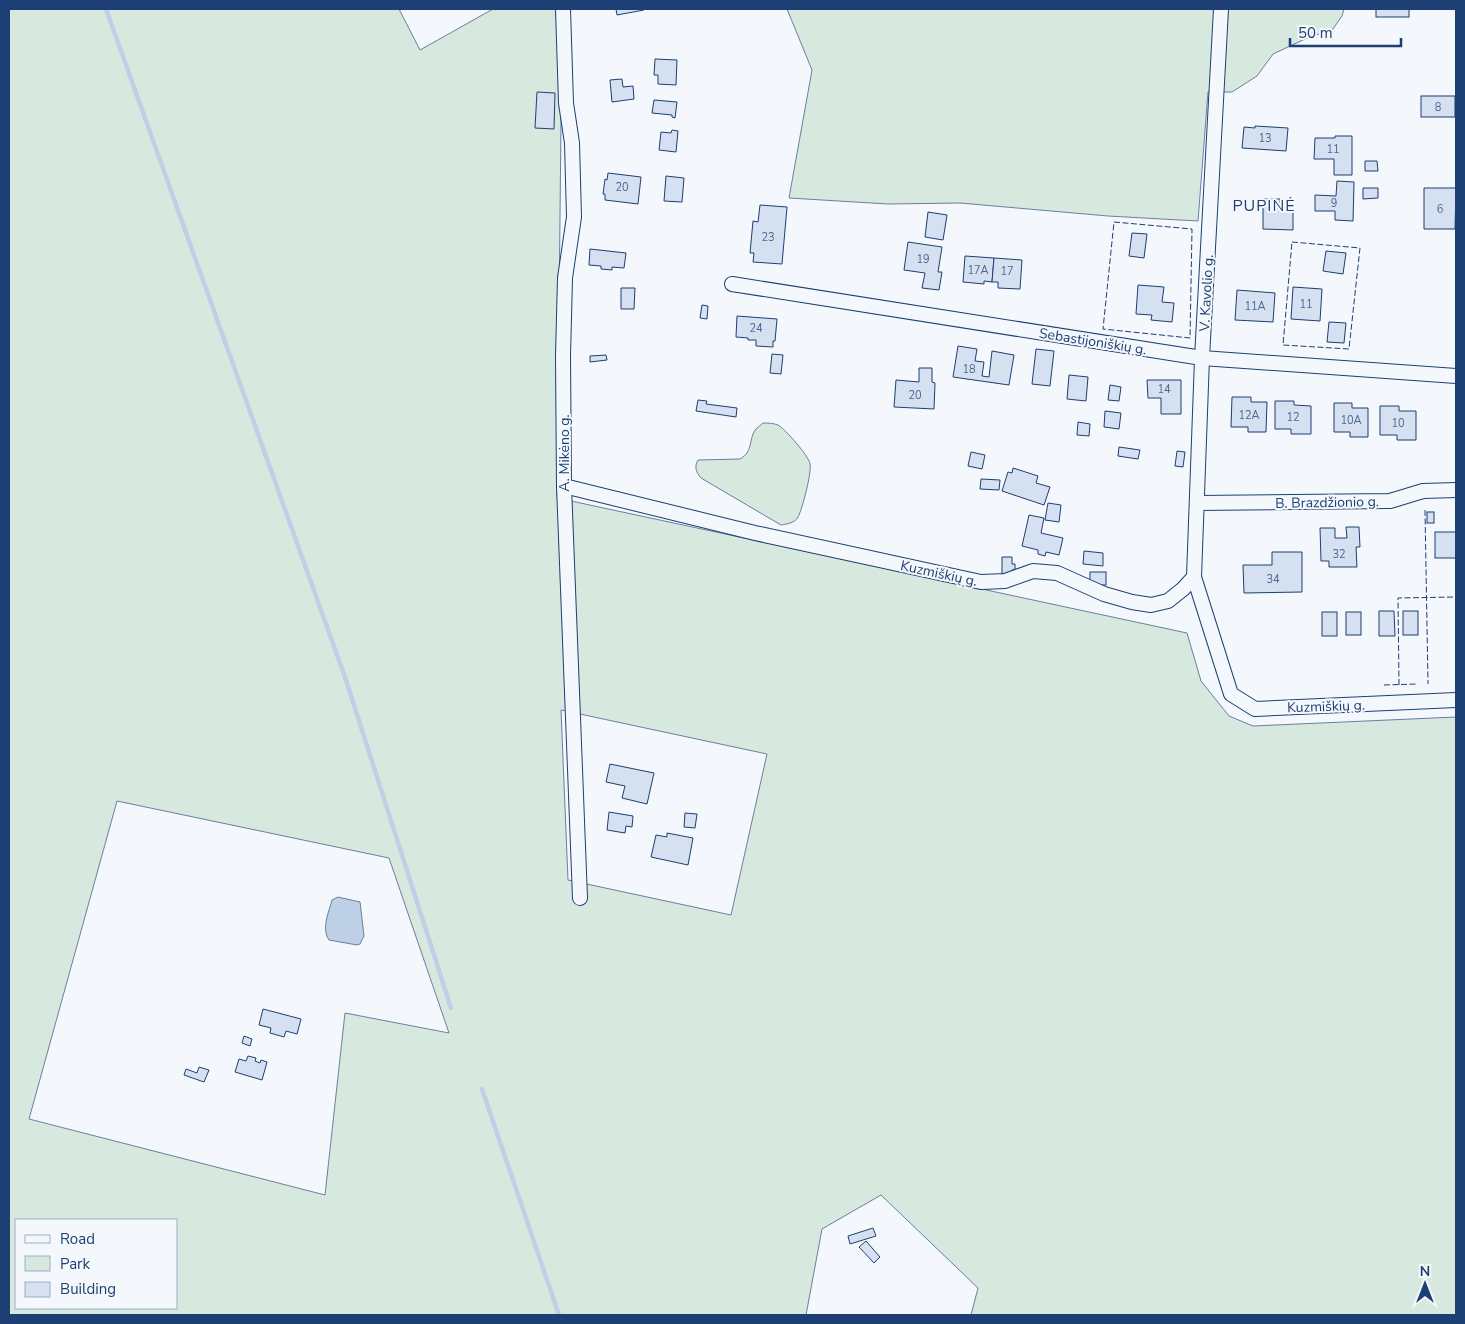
<svg xmlns="http://www.w3.org/2000/svg" width="1465" height="1324" viewBox="0 0 1465 1324" font-family="'Nunito Sans',sans-serif">
	<rect width="100%" height="100%" fill="#f4f7fb"/>
	<g fill="#d7e8df" stroke="#687fa3" fill-rule="evenodd">
		<path d="M9 9H399L420 50 493 9H556L561 122 557 498 1187 633 1201 681 1229 716 1253 726 1456 717V1315H971L978 1288 881 1195 822 1229 806 1315H9ZM561 710 767 754 731 915 568 880ZM117 801 389 858 449 1033 345 1013 325 1195 29 1119ZM16 1220H176V1308H16Z"/>
		<path d="M787 9H1344L1342 16 1333 29 1305 39 1273 54 1257 76 1232 92H1208L1198 221 1108 216 960 203 888 204 789 198 812 70Z"/>
		<path d="M763 423C768 423 773 423 778 425 785 429 809 456 810 464 812 472 802 510 798 517 795 523 787 524 781 525L701 478C696 472 694 467 698 460L740 459C754 451 748 439 756 429 758 427 761 425 763 423Z"/>
	</g>
	<path fill="#bed0e5" stroke="#687fa3" d="M338 897 360 902 364 936 360 944 357 945 329 940C321 928 329 912 332 900Z"/>
	<g fill="none" stroke-linecap="round" stroke-linejoin="round">
		<g stroke="#bed0e5" stroke-width="4.5">
			<path d="M106 9 346 680 451 1008"/>
			<path d="M482 1089 559 1315"/>
		</g>
	</g>
	<g fill="#d5e0f0" stroke="#1d3f73">
		<path d="M616 9H644V10L617 15Z"/>
		<rect x="1376" y="9" width="33" height="8"/>
		<path d="M655 59 677 60 676 85 658 84V75H654Z"/>
		<path d="M622 79 623 87 633 86 634 99 612 102 610 80Z"/>
		<path d="M537 92 555 93 554 129 535 128Z"/>
		<rect x="1421" y="96" width="34" height="21"/>
		<path d="M654 100 677 102 675 118 672 117V115L652 113Z"/>
		<path d="M1255 126 1288 128 1286 151 1242 148 1244 127 1255 128Z"/>
		<path d="M672 130 678 131 676 152 659 150 661 132 671 133Z"/>
		<path d="M1335 136H1352V175H1334V159H1314L1315 138H1335Z"/>
		<path d="M1365 161H1377L1378 171H1365Z"/>
		<path d="M608 173 641 177 638 204 605 200V194H603L605 179 607 180Z"/>
		<path d="M666 176 684 178 682 202 664 201Z"/>
		<path d="M1337 181 1354 182 1353 221 1335 220V211H1315V195L1336 196Z"/>
		<path d="M1363 188H1378V198L1363 199Z"/>
		<path d="M1424 188H1456L1455 229H1424Z"/>
		<path d="M1263 199H1280V207L1293 208V230L1263 229Z"/>
		<path d="M760 205 787 207 782 264 753 262 754 253H750L753 221 758 222Z"/>
		<path d="M928 212 947 215 943 240 925 237Z"/>
		<path d="M1132 233 1147 234 1144 258 1129 256Z"/>
		<path d="M908 242 942 247 938 272H942L939 290 922 288 925 273 904 270Z"/>
		<path d="M590 249 626 253 624 268 612 267V270L601 269V266L589 265Z"/>
		<path d="M1326 251 1346 253 1343 274 1323 271Z"/>
		<path d="M965 256 994 258 992 282 984 281V284L963 282Z"/>
		<path d="M994 258 1022 260 1020 289 998 288V282H992Z"/>
		<path d="M1138 285 1164 287 1162 302 1174 303 1172 322 1151 320 1152 315 1136 314Z"/>
		<path d="M1293 287 1322 289 1320 321 1291 319Z"/>
		<path d="M621 288H635L634 309H621Z"/>
		<path d="M1237 290 1275 293 1273 322 1235 320Z"/>
		<path d="M702 305 708 306 707 319 700 318Z"/>
		<path d="M737 316 777 319 775 341H773V347L756 346V340H748V338L736 337Z"/>
		<path d="M1329 322 1346 323 1344 343 1327 342Z"/>
		<path d="M958 346 977 349 975 361 984 362 982 376 989 377 992 351 1014 355 1009 385 953 377Z"/>
		<path d="M1036 349 1054 351 1050 386 1032 384Z"/>
		<path d="M772 354 783 355 781 374 770 373Z"/>
		<path d="M606 355 607 360 590 362V356Z"/>
		<path d="M919 368H932V382L935 383 934 409 894 407 896 380 919 382Z"/>
		<path d="M1069 375 1088 377 1086 401 1067 399Z"/>
		<path d="M1147 380H1181V414H1161V398H1148Z"/>
		<path d="M1110 385 1121 387 1119 401 1108 400Z"/>
		<path d="M1232 397H1251V402H1267L1266 432H1248V427H1231Z"/>
		<path d="M698 400 707 401 706 404 737 408 736 417 696 411Z"/>
		<path d="M1275 401H1294V405L1311 406V434H1291V429H1275Z"/>
		<path d="M1334 403H1352V408H1368V437H1350V432H1334Z"/>
		<path d="M1380 406H1399V411H1416V440H1397V435H1380Z"/>
		<path d="M1105 411 1121 413 1119 429 1104 427Z"/>
		<path d="M1078 422 1090 424 1089 436 1077 435Z"/>
		<path d="M1119 447 1140 450 1138 459 1118 456Z"/>
		<path d="M1177 451 1185 452 1183 467 1175 466Z"/>
		<path d="M971 452 985 455 982 469 968 466Z"/>
		<path d="M1013 468 1038 476 1036 483 1050 487 1044 505 1002 491 1008 472 1012 473Z"/>
		<path d="M981 479 1000 480 999 490 980 489Z"/>
		<path d="M1048 503 1061 505 1059 522 1045 520Z"/>
		<rect x="1427" y="512" width="7" height="11"/>
		<path d="M1029 515 1044 518 1041 533 1063 538 1059 555 1046 552 1045 556 1038 554V550L1022 546Z"/>
		<path d="M1346 527H1359L1360 547H1356L1357 567H1329V561H1321L1320 528H1335V538H1347Z"/>
		<rect x="1435" y="532" width="21" height="26"/>
		<path d="M1084 551 1103 553V566L1083 564Z"/>
		<path d="M1272 552H1302V592L1244 593 1243 565H1272Z"/>
		<path d="M1002 557H1012V564H1015V570H1012L1011 574H1002Z"/>
		<rect x="1090" y="572" width="16" height="13"/>
		<path d="M1379 611H1394L1395 636H1379Z"/>
		<rect x="1403" y="611" width="15" height="24"/>
		<rect x="1322" y="612" width="15" height="24"/>
		<rect x="1346" y="612" width="15" height="23"/>
		<path d="M610 764 654 773 647 804 622 798 625 786 606 782Z"/>
		<path d="M609 812 633 816 632 827 626 826 625 833 607 830Z"/>
		<path d="M685 813 697 814 695 828 684 827Z"/>
		<path d="M667 833 693 838 688 865 651 857 656 835 667 837Z"/>
		<path d="M263 1009 301 1019 297 1034 286 1031 284 1037 270 1033 271 1028 259 1025Z"/>
		<path d="M244 1036 252 1039 250 1046 242 1043Z"/>
		<path d="M248 1056 256 1058 255 1061 260 1063 261 1060 267 1062 262 1080 235 1072 239 1059 246 1061Z"/>
		<path d="M199 1067 209 1070 204 1082 184 1075 186 1069 197 1073Z"/>
		<path d="M873 1228 876 1236 850 1244 848 1236Z"/>
		<path d="M866 1241 880 1257 874 1263 859 1247Z"/>
	</g>
	<g fill="none" stroke-linecap="round" stroke-linejoin="round">
		<g stroke="#1d3f73" stroke-width="16">
			<g id="street">
				<path d="M563 9 566 103 572 143 574 217 565 278 563 356 564 486 580 898"/>
				<path d="M732 284 1202 358 1456 376"/>
				<path d="M564 486 755 533 981 582 1005 581 1033 571 1057 573 1104 594 1132 602 1151 605 1168 601 1183 589 1194 577 1231 694 1255 709 1456 700"/>
				<path d="M1197 503 1390 501 1423 491 1456 490"/>
				<path d="M1194 577 1202 358 1221 9"/>
			</g>
		</g>
		<use href="#street" stroke="#f4f7fb" stroke-width="14"/>
		<g stroke="#1d3f73" stroke-width="1" stroke-dasharray="6 2.5" stroke-linecap="butt">
			<path d="M1114 222 1192 229 1190 338 1103 329Z"/>
			<path d="M1292 242 1360 248 1349 349 1283 345Z"/>
			<path d="M1425 510 1428 684"/>
			<path d="M1384 685 1417 684"/>
			<path d="M1399 685 1398 598 1456 597"/>
		</g>
	</g>
	<g text-anchor="middle" stroke-width="4" stroke-linejoin="round" paint-order="stroke">
		<g font-size="11" fill="#4b6792">
			<text x="1438" y="111">8</text>
			<text x="1265" y="142">13</text>
			<text x="1333" y="153">11</text>
			<text x="622" y="191">20</text>
			<text x="1334" y="207">9</text>
			<text x="1440" y="213">6</text>
			<text x="768" y="241">23</text>
			<text x="923" y="263">19</text>
			<text x="978" y="274">17A</text>
			<text x="1007" y="275">17</text>
			<text x="1306" y="308">11</text>
			<text x="1255" y="310">11A</text>
			<text x="756" y="332">24</text>
			<text x="969" y="373">18</text>
			<text x="1164" y="393">14</text>
			<text x="915" y="399">20</text>
			<text x="1249" y="419">12A</text>
			<text x="1293" y="421">12</text>
			<text x="1351" y="424">10A</text>
			<text x="1398" y="427">10</text>
			<text x="1339" y="558">32</text>
			<text x="1273" y="583">34</text>
		</g>
		<g font-size="14" fill="#1d3f73" stroke="#f4f7fb">
			<text transform="translate(1206 293) rotate(-87)" y="5">V. Kavolio g.</text>
			<text transform="translate(1093 341) rotate(9)" y="5">Sebastijoniškių g.</text>
			<text transform="translate(564 453) rotate(-90)" y="5">A. Mikėno g.</text>
			<text transform="translate(1327 502) rotate(-1)" y="5">B. Brazdžionio g.</text>
			<text transform="translate(939 573) rotate(12)" y="5">Kuzmiškių g.</text>
			<text transform="translate(1326 706) rotate(-2)" y="5">Kuzmiškių g.</text>
		</g>
		<g font-size="16" letter-spacing="1" fill="#1d3f73" stroke="#f4f7fb">
			<text x="1264" y="211">PUPINĖ</text>
		</g>
	</g>
	<rect width="1465" height="1324" fill="none" stroke="#1d3f73" stroke-width="20"/>
	<rect x="15" y="1219" width="162" height="90" fill="#f4f7fb" stroke="#9eadc5"/>
	<rect x="25" y="1235" width="25" height="8" fill="#f4f7fb" stroke="#9eadc5"/>
	<text x="60" y="1244" font-size="15" fill="#1d3f73">Road</text>
	<rect x="25" y="1256" width="25" height="15" fill="#d7e8df" stroke="#9eadc5"/>
	<text x="60" y="1269" font-size="15" fill="#1d3f73">Park</text>
	<rect x="25" y="1282" width="25" height="15" fill="#d5e0f0" stroke="#9eadc5"/>
	<text x="60" y="1294" font-size="15" fill="#1d3f73">Building</text>
	<g transform="translate(1425 1284)" stroke="#f4f7fb" stroke-width="4" paint-order="stroke">
	<path d="M0-4L9 19L0 12L-9 19Z" fill="#1d3f73"/>
	<text y="-8" font-size="14" font-weight="bold" text-anchor="middle" fill="#1d3f73">N</text>
	</g>
	<path d="M1290 38v8h111v-8" fill="none" stroke="#1d3f73" stroke-width="2.5"/>
	<text x="1298" y="38" font-size="15" fill="#1d3f73" stroke="#f4f7fb" stroke-width="4" paint-order="stroke">50 m</text>
</svg>
